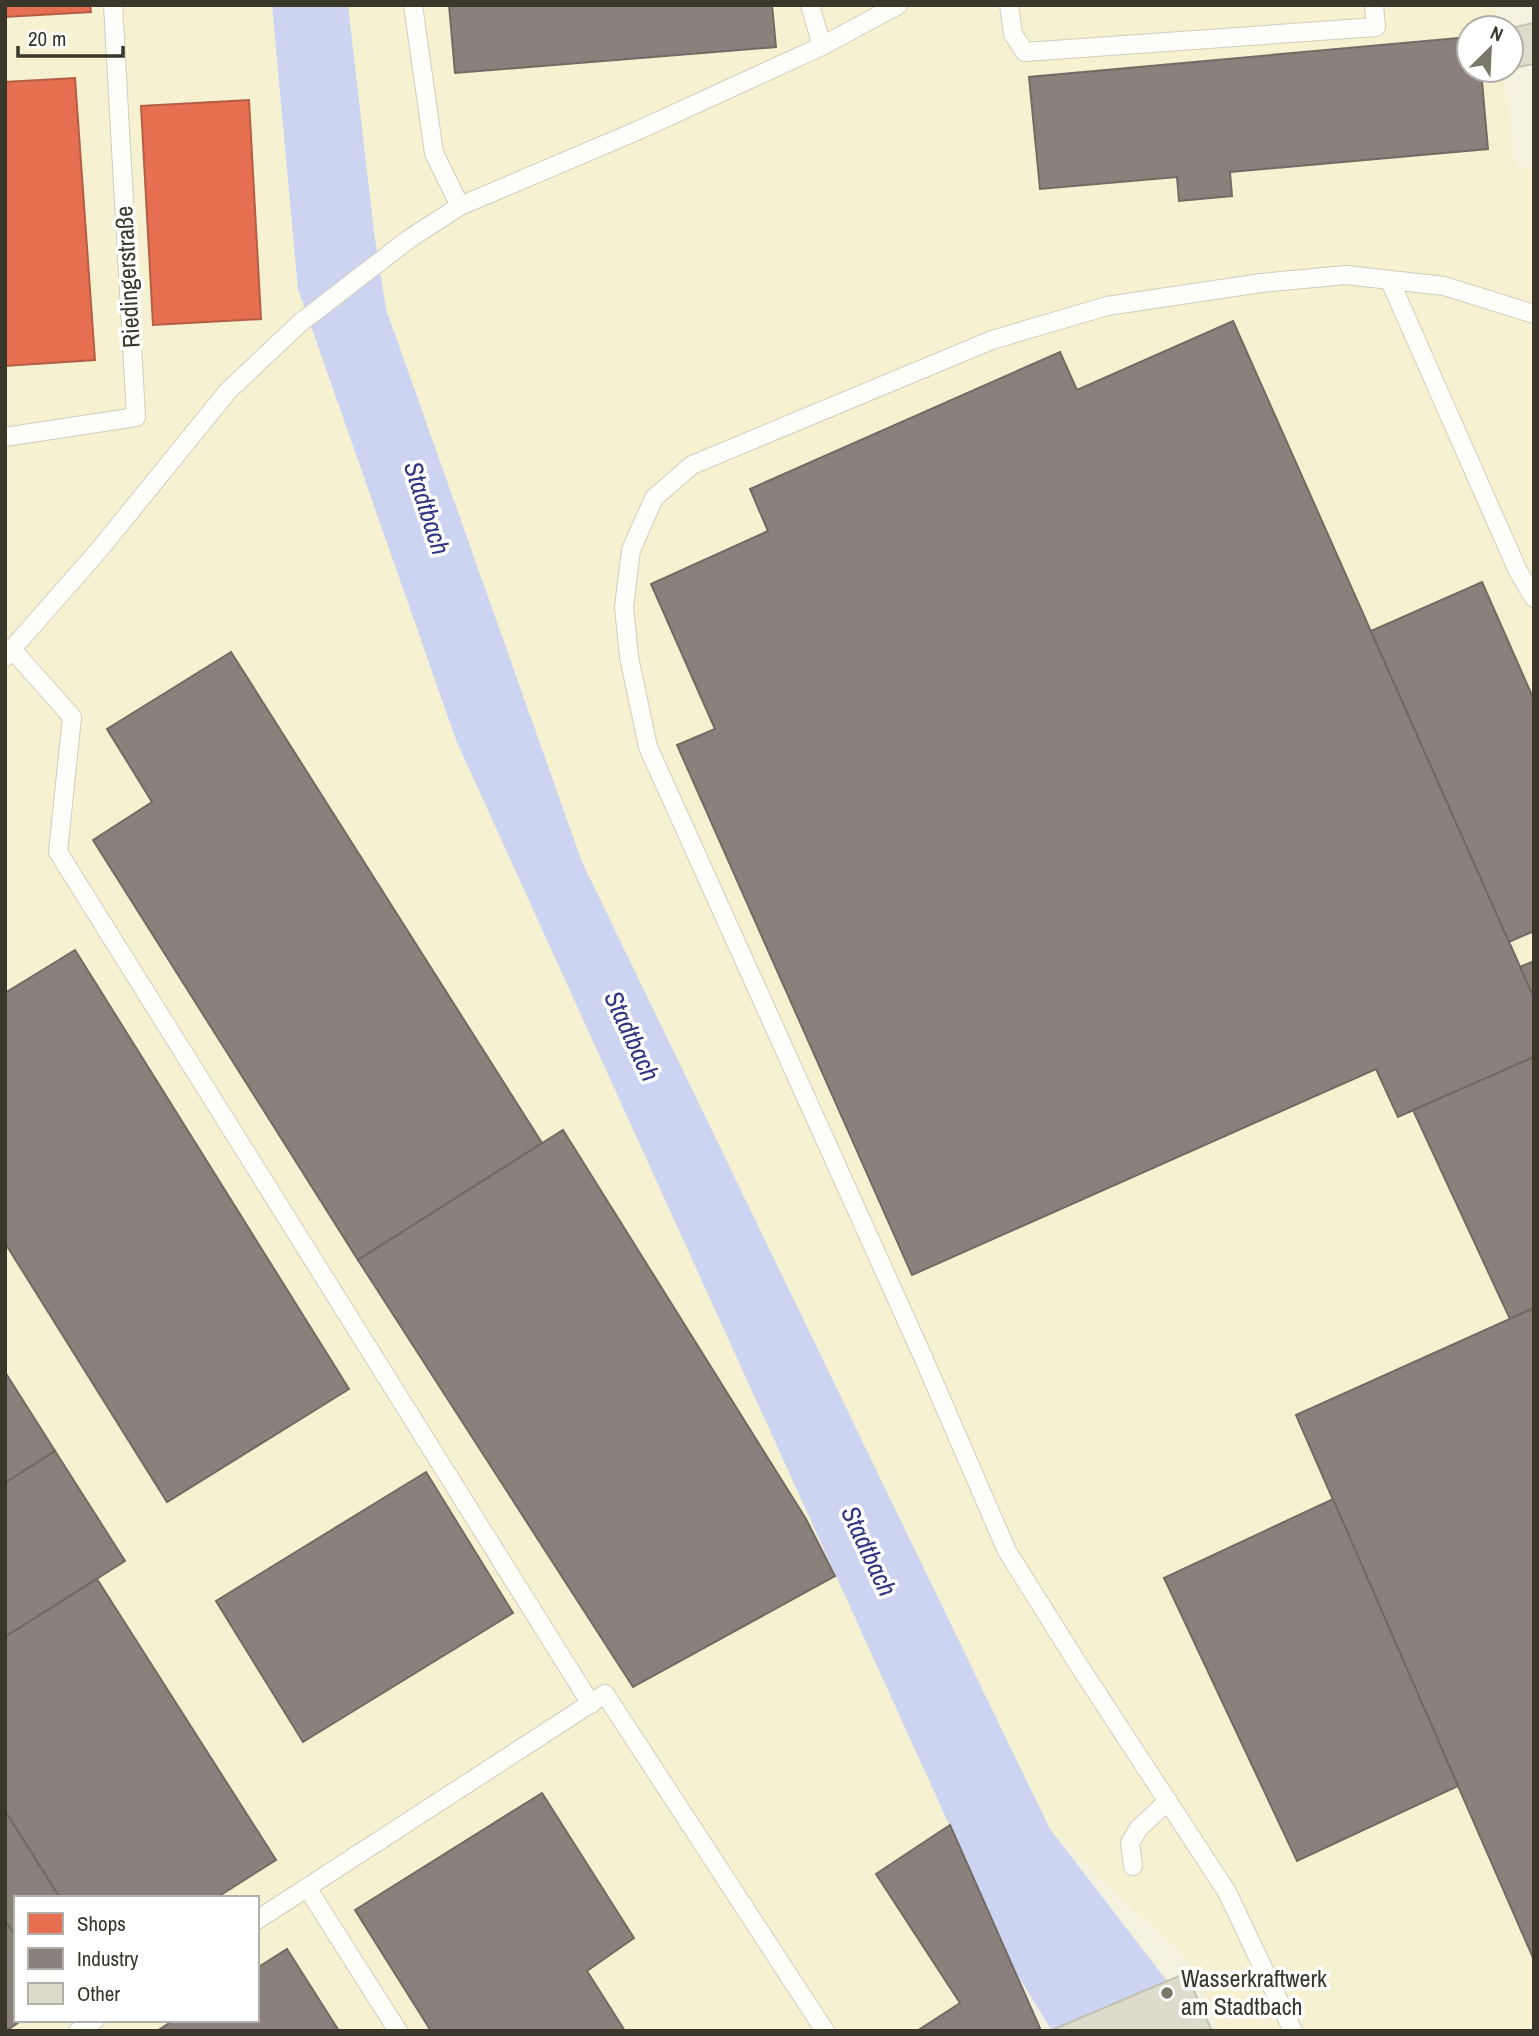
<svg xmlns="http://www.w3.org/2000/svg" width="1539" height="2036" viewBox="0 0 1539 2036" font-family="'Archivo Narrow',sans-serif">
	<rect width="100%" height="100%" fill="#f4f2df"/>
	<g fill="#f5f1d1" fill-rule="evenodd">
		<path d="M5 5H272L298 289 456 740 1017 1974 1040 2028 1035 2031H5ZM16 1898H257V2020H16Z"/>
		<path d="M348 5H1495L1498 28H1469V70H1503L1516 169 1534 164V2031H1219L1189 1962 1050 1829 581 862 386 309 374 232Z"/>
	</g>
	<path fill="#ccd4f2" d="M272 5H348L374 232 386 309 582 862 1050 1829 1167 1981 1195 2031H1052L1017 1974 456 740 298 289Z"/>
	<g fill="#e76f51" stroke="#b35e45" stroke-width="2">
		<path d="M5 5H90L91 12 5 17Z"/>
		<path d="M75 78 95 360 5 366V82Z"/>
		<path d="M249 100 261 319 153 325 141 106Z"/>
	</g>
	<g fill="#8a817c" stroke="#726b63" stroke-width="2">
		<path d="M449 5H772L776 47 455 73Z"/>
		<path d="M1469 37V70H1481L1488 149 1230 172 1232 196 1179 201 1177 177 1040 189 1029 77Z"/>
		<path d="M1233 321 1534 998V1057L1398 1117 1376 1069 912 1275 677 745 715 729 651 584 768 531 750 489 1060 352 1077 390Z"/>
		<path d="M1482 582 1534 700V931L1509 942 1371 631Z"/>
		<path d="M231 652 542 1143 358 1260 93 840 152 802 107 729Z"/>
		<path d="M75 950 349 1389 167 1502 5 1243V993Z"/>
		<path d="M1534 961V998L1520 967Z"/>
		<path d="M1534 1057V1308L1510 1319 1413 1110Z"/>
		<path d="M563 1130 806 1519 835 1576 633 1687 358 1260Z"/>
		<path d="M1534 1308V1960L1296 1415Z"/>
		<path d="M5 1372 55 1451 5 1483Z"/>
		<path d="M55 1451 125 1561 5 1637V1483Z"/>
		<path d="M426 1472 513 1613 303 1742 216 1601Z"/>
		<path d="M1333 1499 1458 1786 1297 1861 1164 1578Z"/>
		<path d="M97 1579 276 1860 216 1898H60L5 1811V1637Z"/>
		<path d="M542 1793 634 1938 587 1971 625 2031H431L355 1910Z"/>
		<path d="M5 1811 60 1898H16V1937L5 1921Z"/>
		<path d="M950 1825 1040 2028 1035 2031H917L960 2003 876 1874Z"/>
		<path d="M5 1921 16 1937V2020H22L6 2031Z"/>
		<path d="M287 1949 339 2031H157L174 2020H257V1968Z"/>
	</g>
	<g fill="#dddbcc" stroke="#c4c2b3" stroke-width="2">
		<path d="M1534 23V64L1518 67 1510 28Z"/>
		<path d="M1186 1973 1212 2031H1052V2030Z"/>
	</g>
	<g fill="none" stroke-linecap="round" stroke-linejoin="round">
		<g stroke="#d0cebf" stroke-width="20">
			<g id="lane">
				<path d="M413 5 434 153 460 206"/>
				<path d="M810 5 822 46"/>
				<path d="M1009 5 1013 34 1025 52 1376 27 1374 5"/>
				<path d="M1390 281 1518 571 1534 598"/>
				<path d="M5 437 136 417 113 5"/>
				<path d="M5 650 11 648 72 717 58 852 591 1704"/>
				<path d="M5 657 99 550 228 391 300 323 409 239 460 206 639 130 822 46 898 5"/>
				<path d="M1133 1866 1130 1843 1139 1828 1168 1801"/>
				<path d="M308 1889 398 2031"/>
				<path d="M257 1920 605 1694 825 2031"/>
				<path d="M78 2031 95 2020"/>
				<path d="M1293 2031 1227 1892 1078 1664 1007 1551 923 1357 648 747 629 657 624 607 631 550 654 498 692 465 992 340 1107 306 1261 283 1346 275 1444 286 1534 314"/>
			</g>
		</g>
		<use href="#lane" stroke="#fdfdfa" stroke-width="18"/>
	</g>
	<circle fill="#7a7869" stroke="#fff" stroke-width="2.5" cx="1167" cy="1993" r="7"/>
	<g text-anchor="middle" stroke-width="7" stroke-linejoin="round" paint-order="stroke">
		<g font-size="24" fill="#39372a" stroke="#fff">
			<text transform="translate(128 277) rotate(-93)" y="8">Riedingerstraße</text>
		</g>
		<g font-size="24" fill="#39372a" stroke="#fff" text-anchor="start">
			<text x="1181" y="1987">Wasserkraftwerk<tspan x="1181" dy="28">am Stadtbach</tspan></text>
		</g>
		<g font-size="26" font-style="italic" fill="#303680" stroke="#fff">
			<text transform="translate(427 508) rotate(72)" y="9">Stadtbach</text>
			<text transform="translate(632 1036) rotate(65)" y="9">Stadtbach</text>
			<text transform="translate(869 1551) rotate(65)" y="9">Stadtbach</text>
		</g>
	</g>
	<rect width="1539" height="2036" fill="none" stroke="#39372a" stroke-width="14"/>
	<rect x="14" y="1896" width="245" height="126" fill="#ffffff" stroke="#b0afaa" stroke-width="2"/>
	<rect x="28" y="1913" width="35" height="21" fill="#e76f51" stroke="#b0afaa" stroke-width="2"/>
	<text x="77" y="1931" font-size="21" fill="#39372a">Shops</text>
	<rect x="28" y="1948" width="35" height="21" fill="#8a817c" stroke="#b0afaa" stroke-width="2"/>
	<text x="77" y="1966" font-size="21" fill="#39372a">Industry</text>
	<rect x="28" y="1983" width="35" height="21" fill="#dddbcc" stroke="#b0afaa" stroke-width="2"/>
	<text x="77" y="2001" font-size="21" fill="#39372a">Other</text>
	<g transform="translate(1490 49) rotate(24)"><circle r="33" fill="#ffffff" stroke="#b0afaa" stroke-width="2"/>
	<path d="M0-5L12 26L0 18L-12 26Z" fill="#7a7869"/>
	<text y="-10" font-size="19" font-weight="bold" text-anchor="middle" fill="#39372a">N</text>
	</g>
	<path d="M18 46v10h105v-10" fill="none" stroke="#39372a" stroke-width="3.5"/>
	<text x="28" y="46" font-size="21" fill="#39372a" stroke="#ffffff" stroke-width="5" paint-order="stroke">20 m</text>
</svg>
